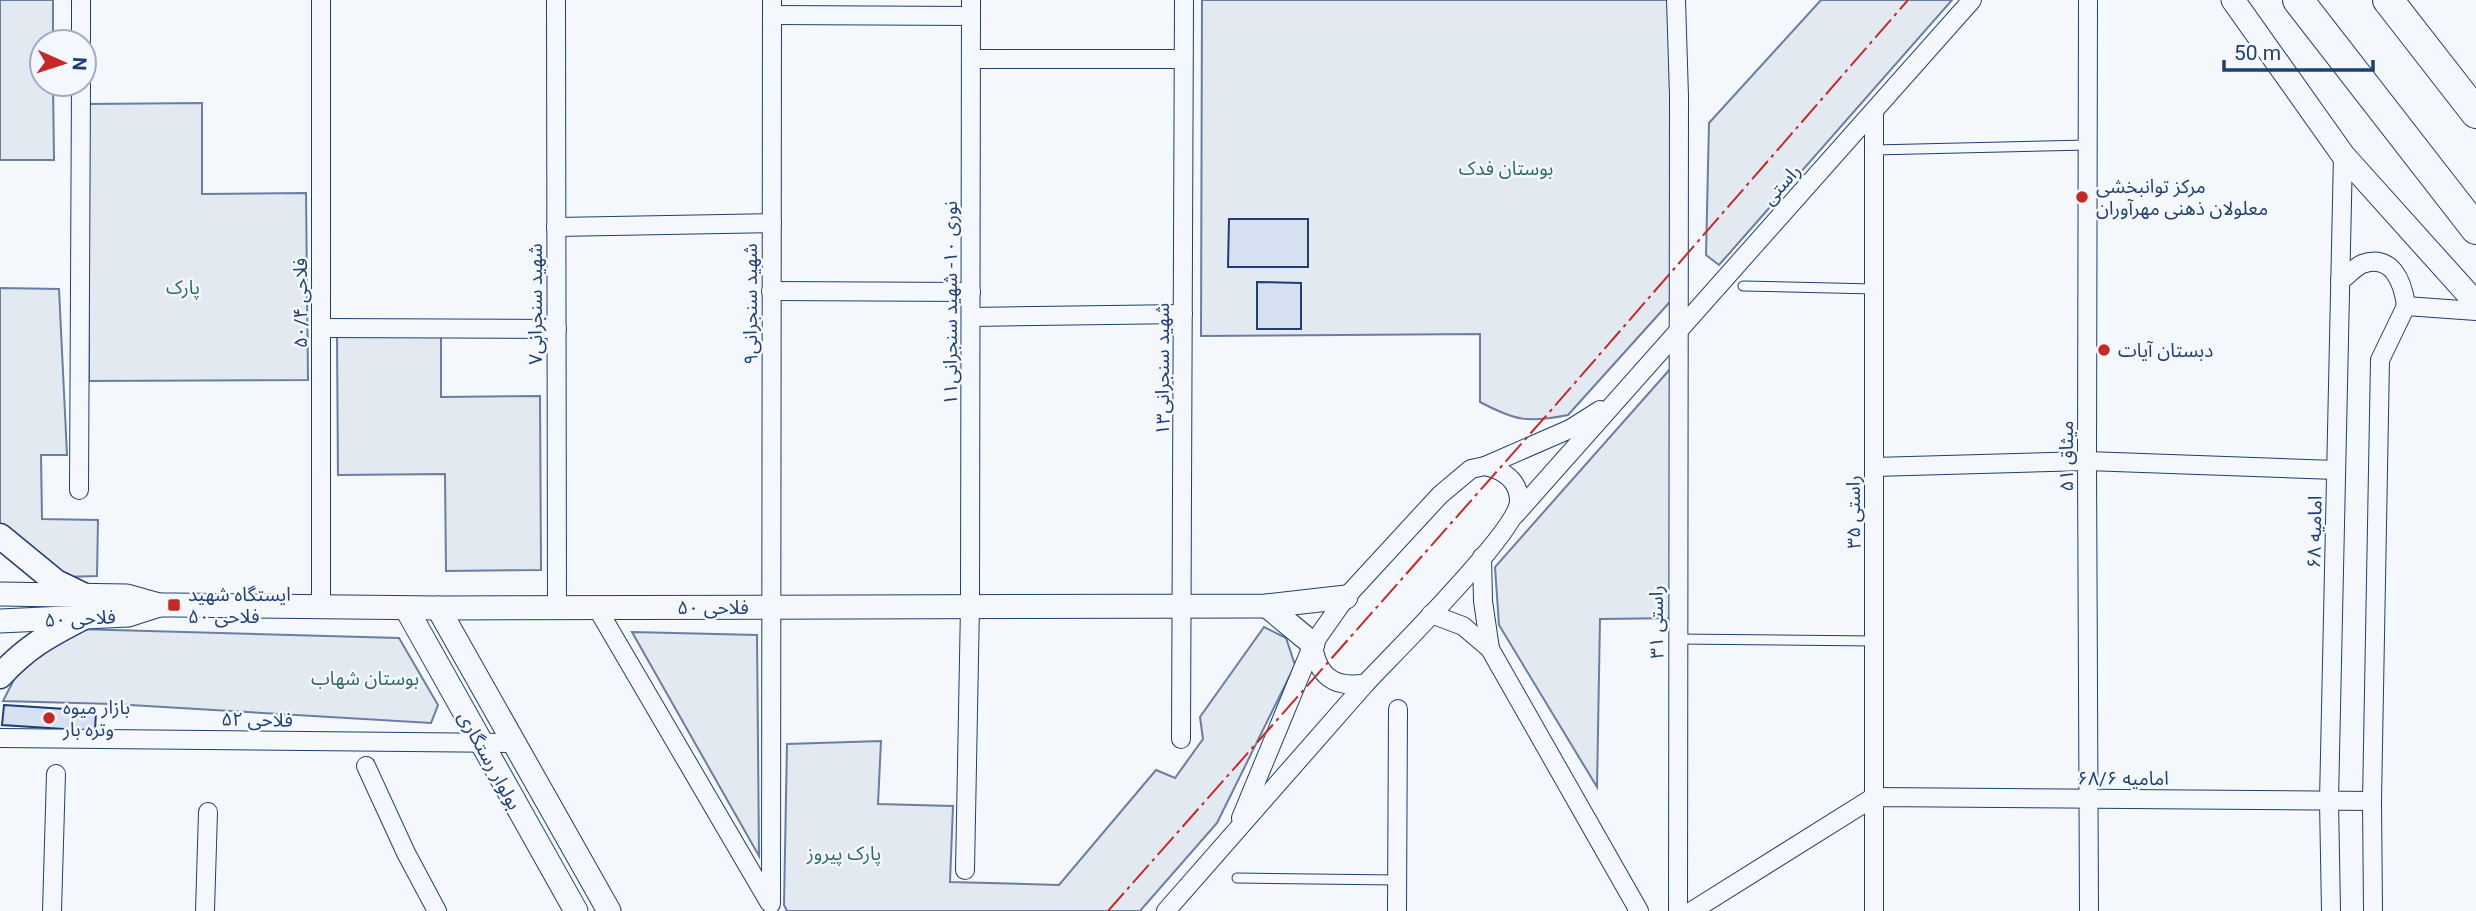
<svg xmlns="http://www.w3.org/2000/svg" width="2476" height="911" viewBox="0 0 2476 911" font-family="Roboto,'Noto Sans Arabic',sans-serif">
	<rect width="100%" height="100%" fill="#f4f7fb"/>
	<g fill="#e3e9f0" stroke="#687fa3" stroke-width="2">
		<path d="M0 0H53V42H42V84H53L54 160H0Z"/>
		<path d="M1202 0H1679L1677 294 1568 415C1528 423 1516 421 1480 402V334L1201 336Z"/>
		<path d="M1821 0H1952L1719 265 1706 255 1709 123Z"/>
		<path d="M202 103V194L306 193 308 380 89 381 88 104Z"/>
		<path d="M0 288 59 289 67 455H41L42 519 98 520 97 576 63 577 0 525Z"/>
		<path d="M441 335V397L540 396 541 570 446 571 445 474 338 475 337 336Z"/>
		<path d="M1679 359 1678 618 1600 619 1597 787 1499 625 1495 567Z"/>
		<path d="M1264 627 1286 638 1295 665 1217 823 1140 911H787L784 905 787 744 881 741 878 804 953 806 950 882 1059 885 1156 770 1175 778 1203 739 1200 717Z"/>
		<path d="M76 629 399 638 438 705 431 723 113 704 3 701 23 662Z"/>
		<path d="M632 632 757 635 759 856Z"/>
	</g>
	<g fill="#d5e0f0" stroke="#1d3f73" stroke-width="2">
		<path d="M1229 219H1308V267H1228Z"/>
		<path d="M1257 282 1301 283V329H1257Z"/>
		<path d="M4 705 96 711 95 731 2 725Z"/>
	</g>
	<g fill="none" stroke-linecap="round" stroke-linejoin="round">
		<g stroke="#1d3f73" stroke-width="11">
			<g id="service">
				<path d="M1874 150 2088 145"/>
				<path d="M1743 286 1874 289"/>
				<path d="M1677 639 1874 641"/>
				<path d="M1237 878 1397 880"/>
			</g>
		</g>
		<g stroke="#1d3f73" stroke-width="20">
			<g id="minor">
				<path d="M556 0 557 608"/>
				<path d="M1676 0 1679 96 1678 911"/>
				<path d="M2088 0 2087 461 2089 911"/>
				<path d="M772 15 971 16"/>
				<path d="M81 42V0"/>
				<path d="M971 59H1183"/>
				<path d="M556 227 772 223"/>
				<path d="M2340 281C2347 276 2354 268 2362 264 2392 253 2403 282 2406 306"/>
				<path d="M771 291 971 292"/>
				<path d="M971 317 1183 314"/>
				<path d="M321 328 557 329"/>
				<path d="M1485 466C1503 470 1519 480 1519 501 1518 531 1392 655 1366 683 1334 689 1317 676 1313 644L1346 597 1440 495 1471 469Z"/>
				<path d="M1485 466 1570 429 1600 410"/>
				<path d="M1874 467 2087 461 2336 470"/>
				<path d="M79 490 81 84"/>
				<path d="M1515 515 1972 0"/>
				<path d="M1482 557 1483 601 1490 649"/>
				<path d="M321 607V0"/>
				<path d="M597 608 769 902"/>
				<path d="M1431 614 1463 626 1490 649 1639 911"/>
				<path d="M1 738 513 743"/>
				<path d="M1181 739 1184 0"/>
				<path d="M366 766 406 853 437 911"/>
				<path d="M1241 818 1313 644"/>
				<path d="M965 870 970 606 971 0"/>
				<path d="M771 904 772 0"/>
				<path d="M52 911 56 774"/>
				<path d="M205 911 208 812"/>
				<path d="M1166 911 1366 683"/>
				<path d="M1397 911 1398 709"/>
				<path d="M1692 911 1874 797 2372 801"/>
				<path d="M1874 911V113"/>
				<path d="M2331 911 2329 801 2343 155"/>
				<path d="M2373 911 2372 801 2380 360 2406 306 2476 311"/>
			</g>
		</g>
		<g stroke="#1d3f73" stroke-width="25">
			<g id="tertiary">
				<path d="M2233 0 2343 155 2476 303"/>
				<path d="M0 594 127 596 159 605H174L438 608 1267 606 1346 597"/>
				<path d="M1267 606 1313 644"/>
				<path d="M406 608 576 911"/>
				<path d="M438 608 609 911"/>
				<path d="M0 621 128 615 159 605"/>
			</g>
		</g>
		<g stroke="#1d3f73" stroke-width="27">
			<g id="secondary">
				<path d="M0 536 56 582 85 596"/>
				<path d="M0 676C27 647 47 636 82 618"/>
			</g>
		</g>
		<g stroke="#1d3f73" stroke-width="32">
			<g id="trunk">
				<path d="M2298 0 2476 229"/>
				<path d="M2388 0 2476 113"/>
			</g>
		</g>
		<use href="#service" stroke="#f4f7fb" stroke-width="9"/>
		<use href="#minor" stroke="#f4f7fb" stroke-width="18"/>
		<use href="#tertiary" stroke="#f4f7fb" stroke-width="23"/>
		<use href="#secondary" stroke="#f4f7fb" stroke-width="24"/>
		<use href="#trunk" stroke="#f4f7fb" stroke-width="30"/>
		<path stroke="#c62828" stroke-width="2" stroke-dasharray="24 5 3.5 5" stroke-linecap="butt" d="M1108 911 1553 408 1908 0"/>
	</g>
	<g fill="#c62828" stroke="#f4f7fb" stroke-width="2.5">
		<circle cx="2082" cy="197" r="7"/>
		<circle cx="2104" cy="350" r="7"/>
		<rect x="167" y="598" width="14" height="14" rx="3.5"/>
		<circle cx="49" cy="718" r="7"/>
	</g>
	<g text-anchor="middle" stroke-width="5" stroke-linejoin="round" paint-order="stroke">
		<g font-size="19" fill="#2c6c60" stroke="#f4f7fb">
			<text x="1506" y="175">بوستان فدک</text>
			<text x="183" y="294">پارک</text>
			<text x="365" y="685">بوستان شهاب</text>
			<text x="844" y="860">پارک پیروز</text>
		</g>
		<g font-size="19" fill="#1d3f73" stroke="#f4f7fb">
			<text transform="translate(1781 184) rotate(-48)" y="7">راستی</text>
			<text transform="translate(300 303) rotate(-90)" y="7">فلاحی ۵۰/۴</text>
			<text transform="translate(950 303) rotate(-90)" y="7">نوری ۱۰- شهید سنجرانی۱۱</text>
			<text transform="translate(535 304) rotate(-90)" y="7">شهید سنجرانی۷</text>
			<text transform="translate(750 304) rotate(-90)" y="7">شهید سنجرانی۹</text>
			<text transform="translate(1162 369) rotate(-90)" y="7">شهید سنجرانی۱۳</text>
			<text transform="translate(2066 456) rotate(-90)" y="7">میثاق ۵۱</text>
			<text transform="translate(1853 512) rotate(-90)" y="7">راستی ۳۵</text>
			<text transform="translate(2314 532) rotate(-89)" y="7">امامیه ۶۸</text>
			<text x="713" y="614">فلاحی ۵۰</text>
			<text transform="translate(80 618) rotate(-3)" y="7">فلاحی ۵۰</text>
			<text transform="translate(1656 622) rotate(-90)" y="7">راستی ۳۱</text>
			<text transform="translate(257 719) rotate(1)" y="7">فلاحی ۵۲</text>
			<text transform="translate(490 760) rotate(61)" y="7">بولوار رستگاری</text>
			<text x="2123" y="785">امامیه ۶۸/۶</text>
		</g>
		<g font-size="19" fill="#1d3f73" stroke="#f4f7fb" text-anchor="start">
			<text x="2096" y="193">مرکز توانبخشی<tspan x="2096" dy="22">معلولان ذهنی مهرآوران</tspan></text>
			<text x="2118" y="357">دبستان آیات</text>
			<text x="188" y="601">ایستگاه شهید<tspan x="188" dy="22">فلاحی ۵۰</tspan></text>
			<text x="63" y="714">بازار میوه<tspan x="63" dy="22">وتره بار</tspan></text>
		</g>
	</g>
	<g transform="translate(63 63) rotate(93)"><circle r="33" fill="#f4f7fb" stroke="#9eadc5" stroke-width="2"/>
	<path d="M0-5L12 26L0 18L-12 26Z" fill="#c62828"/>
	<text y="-10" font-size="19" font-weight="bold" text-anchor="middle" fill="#1d3f73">N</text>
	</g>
	<path d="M2224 60v10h149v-10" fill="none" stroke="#1d3f73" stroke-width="3.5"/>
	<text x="2234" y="60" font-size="21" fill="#1d3f73" stroke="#f4f7fb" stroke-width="5" paint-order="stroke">50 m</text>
</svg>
